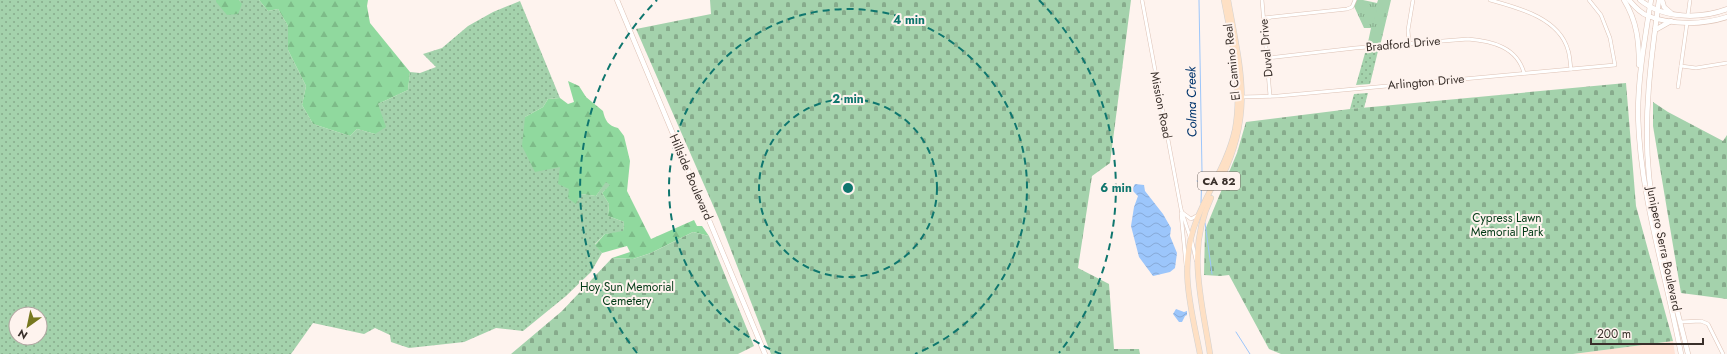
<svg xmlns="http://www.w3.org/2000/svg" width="1727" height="354" viewBox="0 0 1727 354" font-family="Jost,sans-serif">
	<defs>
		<pattern id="grass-dots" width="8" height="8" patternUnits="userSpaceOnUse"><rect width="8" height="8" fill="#a4d2ac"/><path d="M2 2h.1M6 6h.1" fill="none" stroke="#87ab8c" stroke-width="1.8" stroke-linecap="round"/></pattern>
		<pattern id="forest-firs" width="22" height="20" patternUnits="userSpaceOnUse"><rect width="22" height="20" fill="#90d99e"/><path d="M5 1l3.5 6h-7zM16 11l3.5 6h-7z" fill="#7dbb88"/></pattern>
		<pattern id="cemetery-stones" width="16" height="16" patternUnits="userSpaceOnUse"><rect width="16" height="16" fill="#a4d2ac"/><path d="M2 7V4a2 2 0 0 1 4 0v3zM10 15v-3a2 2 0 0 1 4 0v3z" fill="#87ab8c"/></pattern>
		<pattern id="park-tufts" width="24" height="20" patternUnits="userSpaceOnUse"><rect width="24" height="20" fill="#a4d2ac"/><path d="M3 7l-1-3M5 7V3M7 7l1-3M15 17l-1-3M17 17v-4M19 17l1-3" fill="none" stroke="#87ab8c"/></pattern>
		<pattern id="water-waves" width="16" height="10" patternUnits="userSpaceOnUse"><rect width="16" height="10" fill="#9cc6fb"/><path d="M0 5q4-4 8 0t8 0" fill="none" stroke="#87aad7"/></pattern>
	</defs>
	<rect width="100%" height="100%" fill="#fef3ee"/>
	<path fill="#ffe2d5" d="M1673 341 1675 354H1573Z"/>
	<g fill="url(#grass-dots)" fill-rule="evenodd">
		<path d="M0 0H216V2L241 4 239 0H259L268 11 278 9 288 26V50L306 86 302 105 313 124 350 136 357 129 375 134 378 104 408 90 410 72 420 73 436 67 423 54 442 48 468 26 493 12 520 1 560 98 548 99 543 107 525 117 561 167 576 203 581 194 596 196 606 181 611 185 602 193 609 204 608 216 624 222 623 232 605 234 595 244 602 253 591 272 566 296 523 331 496 328 464 342 409 348 391 342 390 335 375 328 364 334 313 323 291 354H0ZM16 314H40V338H16Z"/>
		<path d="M1378 51 1370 84 1356 85 1365 53Z"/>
		<path d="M1368 93 1364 108 1350 109 1354 94Z"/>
	</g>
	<g fill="url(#forest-firs)">
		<path d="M216 0H239L242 4 238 14 227 15 216 2Z"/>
		<path d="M259 0H368L367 6 370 23 410 72 408 90 378 104 386 127 375 134 357 129 350 136 313 124 302 105 306 86 288 50V26L278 9 268 11Z"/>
		<path d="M568 81 579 86 586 97 603 111C605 120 608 126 618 128L624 136 630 161 627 191 651 239 694 220 697 226H702L709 236 693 232 651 253 633 259 612 258 630 252 627 246 602 253 595 245 605 234 623 231 624 222 608 216 609 204 602 193 610 185 606 182 596 196 581 194 576 204 568 198 569 189 558 184 560 167 535 172 522 146 525 117 543 107 548 99 560 98 568 104 574 102Z"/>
	</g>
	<g fill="url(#cemetery-stones)">
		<path d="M710 0H1131L1110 163 1092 176 1078 268 1109 284 1114 349H1139L1140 354H771L719 219 636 29 711 14Z"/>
		<path d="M1626 83 1636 206 1673 341 1573 354H1281L1269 349 1229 275 1220 276 1204 275 1205 230 1237 153 1246 122 1350 109Z"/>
		<path d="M1653 102 1668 112 1723 141 1727 135V299L1681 293 1653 126Z"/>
		<path d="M693 232 709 236 754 346 738 354H511L562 311 612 258 633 259 651 253Z"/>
	</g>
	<path fill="url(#park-tufts)" d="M1355 0H1363L1377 3 1378 0H1391L1380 46 1367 47 1371 28H1364L1353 4Z"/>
	<path fill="#a4d2ac" d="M1378 6 1386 8 1382 22 1374 20Z"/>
	<g fill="url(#water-waves)">
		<path d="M1135 184 1144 185 1145 191 1163 214 1171 228 1170 236 1177 253 1175 268 1170 272 1153 276 1139 257 1131 226 1134 207 1138 196 1132 190Z"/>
		<path d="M1176 309 1184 312 1187 311V315L1185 316 1182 322H1179L1173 314Z"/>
	</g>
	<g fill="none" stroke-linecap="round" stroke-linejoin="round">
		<g stroke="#9cc6fb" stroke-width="1">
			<path d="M1199 0 1202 172 1201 203"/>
			<path d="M1197 181 1200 182"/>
			<path d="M1205 223 1212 274"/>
			<path d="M1236 332 1250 354"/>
		</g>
		<g stroke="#ddc2b5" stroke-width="4">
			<g id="minor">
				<path d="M1142 0 1181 209 1190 237"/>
				<path d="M1262 0 1270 96"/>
				<path d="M1490 0C1519 8 1559 18 1568 50 1570 56 1570 63 1571 69"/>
				<path d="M1688 15 1690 0"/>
				<path d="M1264 18 1347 9 1352 7 1355 0"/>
				<path d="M1409 44 1408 30 1413 0"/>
				<path d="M1267 58 1355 48 1468 39C1492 41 1517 47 1524 73"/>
				<path d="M1681 66 1696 68 1727 63"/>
				<path d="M1678 87 1687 23"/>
				<path d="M1241 97 1278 96 1615 65 1610 38 1601 15 1589 0"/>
				<path d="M1181 213 1186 265"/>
				<path d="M1183 213 1191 219 1198 215"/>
				<path d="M1192 242 1196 260"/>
				<path d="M1680 322 1701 321 1708 324 1723 354"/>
			</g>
		</g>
		<g stroke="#ddc2b5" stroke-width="5.5">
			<g id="secondary">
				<path d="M617 0 765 354"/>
				<path d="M1624 0C1637 21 1639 42 1639 65"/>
				<path d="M1629 0C1634 6 1640 13 1648 16 1672 25 1703 25 1727 17"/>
				<path d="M1640 0C1663 19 1700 19 1727 9"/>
				<path d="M1651 0C1645 38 1638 76 1638 115 1640 197 1666 274 1681 354"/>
				<path d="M1659 0C1651 58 1643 117 1649 176 1655 236 1674 295 1688 354"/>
				<path d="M1662 0 1664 7 1671 13"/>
				<path d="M1655 30 1671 21"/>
			</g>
		</g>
		<g stroke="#d3d1d0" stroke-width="6">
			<g id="primary">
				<path d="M1222 177C1254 111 1240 68 1228 0"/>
				<path d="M1200 354C1191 307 1178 266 1197 219 1209 189 1228 162 1235 130 1243 87 1232 42 1224 0"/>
				<path d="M1210 354C1202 301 1186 250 1211 198"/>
			</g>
		</g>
		<use href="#minor" stroke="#fff" stroke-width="3"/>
		<use href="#secondary" stroke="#fff" stroke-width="4.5"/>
		<use href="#primary" stroke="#fee0c4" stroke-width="5"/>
	</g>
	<g fill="none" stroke="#0f766e" stroke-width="2" stroke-dasharray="7 5">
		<circle cx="848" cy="188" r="89"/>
		<path d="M781 354A179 179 0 1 1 915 354"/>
		<path d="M637 353A268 268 0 0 1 657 0M1039 0A268 268 0 0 1 1059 353"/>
	</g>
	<g text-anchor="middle" stroke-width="4" stroke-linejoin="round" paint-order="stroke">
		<rect fill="#fef3ee" stroke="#746a65" stroke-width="1" x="1198" y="172" width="42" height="18" rx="3"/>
		<g font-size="11" font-weight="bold" fill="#392f2a">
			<text x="1219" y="185">CA 82</text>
		</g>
		<g font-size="12" fill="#392f2a" stroke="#fef3ee">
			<text transform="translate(1403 44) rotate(-5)" y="4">Bradford Drive</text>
			<text transform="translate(1266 48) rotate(-95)" y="4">Duval Drive</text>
			<text transform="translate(1232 62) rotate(-96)" y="4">El Camino Real</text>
			<text transform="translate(1426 82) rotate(-5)" y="4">Arlington Drive</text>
			<text transform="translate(1161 105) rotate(79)" y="4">Mission Road</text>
			<text transform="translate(691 177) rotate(67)" y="4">Hillside Boulevard</text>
			<text transform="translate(1664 249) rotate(78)" y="4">Junipero Serra Boulevard</text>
		</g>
		<g font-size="12" fill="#023a16" stroke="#fef3ee">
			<text x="1507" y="222">Cypress Lawn<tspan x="1507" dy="14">Memorial Park</tspan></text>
			<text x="627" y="291">Hoy Sun Memorial<tspan x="627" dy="14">Cemetery</tspan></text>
		</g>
		<g font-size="13" font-style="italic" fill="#00346c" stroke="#fef3ee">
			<text transform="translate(1191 102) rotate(-91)" y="5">Colma Creek</text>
		</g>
	</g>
	<circle cx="848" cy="188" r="6" fill="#0f766e" stroke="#fef3ee" stroke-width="2"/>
	<g font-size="12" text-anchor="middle" font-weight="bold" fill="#0f766e" stroke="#fef3ee" stroke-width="4" stroke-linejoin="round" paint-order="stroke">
		<text x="909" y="24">4 min</text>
		<text x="848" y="103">2 min</text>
		<text x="1116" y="192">6 min</text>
	</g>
	<g transform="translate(28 326) rotate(213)"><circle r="19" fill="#fef3ee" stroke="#afa5a0"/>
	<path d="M0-3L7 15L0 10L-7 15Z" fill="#77781f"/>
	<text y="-6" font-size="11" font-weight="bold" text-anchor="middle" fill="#392f2a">N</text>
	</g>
	<path d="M1591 338v6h112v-6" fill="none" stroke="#392f2a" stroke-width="2"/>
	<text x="1597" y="338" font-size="12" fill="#392f2a" stroke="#fef3ee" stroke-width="3" paint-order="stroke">200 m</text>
</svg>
